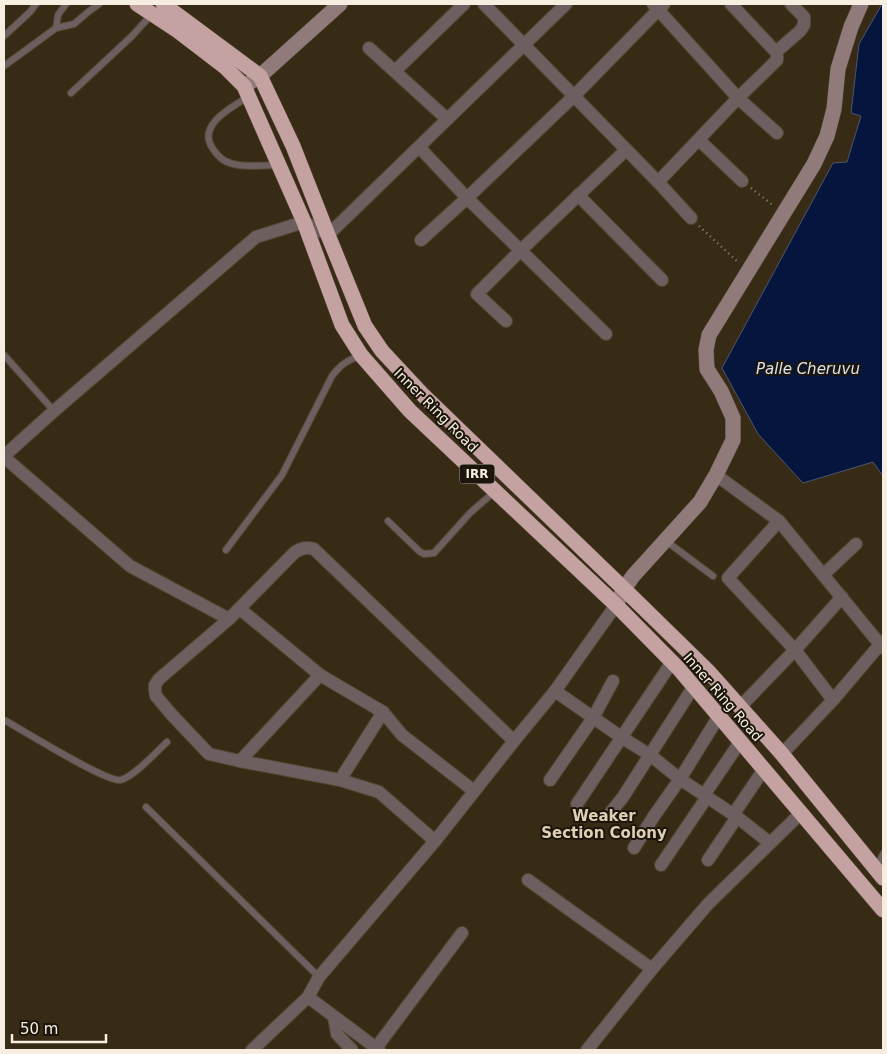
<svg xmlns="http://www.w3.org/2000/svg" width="887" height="1054" viewBox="0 0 887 1054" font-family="'DejaVu Sans',sans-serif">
	<rect width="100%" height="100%" fill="#382b15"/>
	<path fill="#05153d" stroke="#4d566e" d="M882 4H883V476L873 462 803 483 758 434 722 368 833 163 847 162 861 116 851 113 859 44Z"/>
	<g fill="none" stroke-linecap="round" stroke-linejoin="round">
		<g stroke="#534631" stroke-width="8">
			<g id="lane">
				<path d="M56 28 58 15 66 4"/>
				<path d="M4 36 30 12 36 4"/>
				<path d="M4 66 56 28 74 24 88 12 99 4"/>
				<path d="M71 93 132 36 152 14"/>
				<path d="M248 97C232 107 196 125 213 149 217 155 222 161 230 163 243 168 263 165 278 165"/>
				<path d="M4 355 54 411"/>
				<path d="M388 521 419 551 424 554 434 553 470 513 494 492"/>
				<path d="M666 541 713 576"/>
				<path d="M226 550 282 475 332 376C342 363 347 361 361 355"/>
				<path d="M4 720C23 730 105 782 120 780 133 778 157 751 167 742"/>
				<path d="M146 807 319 977"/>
				<path d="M876 868 883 854"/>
			</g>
		</g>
		<g stroke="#534631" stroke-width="14">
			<g id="street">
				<path d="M484 4 658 182 691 218"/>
				<path d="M653 4 738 98 777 133"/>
				<path d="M369 48 447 119"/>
				<path d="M776 52 800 31 804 25V17L791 4"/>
				<path d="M395 71 464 4"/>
				<path d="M699 140 742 181"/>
				<path d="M419 147 467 198 606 334"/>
				<path d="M658 182 738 98 777 60V56L776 52 731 4"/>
				<path d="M578 195 662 280"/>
				<path d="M421 240 467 198 574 96 664 4"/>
				<path d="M506 321 477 294 521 250 626 150"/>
				<path d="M4 456 54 411 256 237 304 222 328 235 566 4"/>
				<path d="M4 457 130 566 229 619"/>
				<path d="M716 475 779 521"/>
				<path d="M823 575 856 544"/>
				<path d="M240 609 320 675 383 712 402 735 474 791"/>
				<path d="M555 691 621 737 650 755 680 779 737 817 770 843"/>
				<path d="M833 700 795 650 728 578 779 521 883 648"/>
				<path d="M740 707 795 650 842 597"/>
				<path d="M782 754 833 700 883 641"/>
				<path d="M240 761 320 675"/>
				<path d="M340 780 383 712"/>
				<path d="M550 780 593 718 613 681"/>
				<path d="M704 795 740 742"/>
				<path d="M577 804 672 662"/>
				<path d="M611 812 623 797 694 686"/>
				<path d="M733 815 764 769"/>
				<path d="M435 841 379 792 340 780 240 761 209 754 172 715 156 696 155 690V685L159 679 229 619 295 552C302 548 306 547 314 549L514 741"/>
				<path d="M634 848 654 816 680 779 719 716"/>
				<path d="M708 860 737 817"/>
				<path d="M661 865 707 797"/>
				<path d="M528 880 652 969"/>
				<path d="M308 997 379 1050"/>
				<path d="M334 1017 337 1034 352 1050"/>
				<path d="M376 1048 462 933"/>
				<path d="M252 1050 308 997 319 977 435 841 514 741 555 691 616 605"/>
				<path d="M587 1050 652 969 708 904 801 813"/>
			</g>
		</g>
		<g stroke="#534631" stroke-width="16">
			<g id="secondary">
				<path d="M244 86 260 76 340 4"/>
				<path d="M616 605 624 589 633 576 700 502 716 475 733 440V418L721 391 707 369 706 350 709 335 814 164 827 136 834 109 838 69 851 27 861 4"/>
			</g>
		</g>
		<g stroke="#534631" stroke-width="16">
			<g id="highway">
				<path d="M137 4 178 31 225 67 244 86 304 222 342 325 361 355 410 411 616 605 679 669 883 910"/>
				<path d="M163 4 260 76 293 146 328 235 365 326 382 351 423 395 624 589 708 671 782 754 883 878"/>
			</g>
		</g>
		<g stroke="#908573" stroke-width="2.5" stroke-dasharray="1 4" stroke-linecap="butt">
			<path d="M751 188 774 206"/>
			<path d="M699 226 739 263"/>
		</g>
		<use href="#lane" stroke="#6d5f5f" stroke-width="6"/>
		<use href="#street" stroke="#6d5f5f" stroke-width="12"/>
		<use href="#secondary" stroke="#907a7a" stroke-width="15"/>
		<use href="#highway" stroke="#c4a2a2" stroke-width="15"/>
	</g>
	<g text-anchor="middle" stroke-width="4" stroke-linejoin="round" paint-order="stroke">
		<rect fill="#1b150b" stroke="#b4ada0" stroke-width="1" x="459.5" y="464.5" width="35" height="19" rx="4"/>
		<g font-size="12" font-weight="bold" fill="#f6eee0">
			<text x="477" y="478">IRR</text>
		</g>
		<g font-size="14" fill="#f6eee0" stroke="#1b150b">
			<text transform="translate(436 410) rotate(45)" y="5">Inner Ring Road</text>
			<text transform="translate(723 697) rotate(49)" y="5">Inner Ring Road</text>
		</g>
		<g font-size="15" font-style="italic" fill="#d9e2f0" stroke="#1b150b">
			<text x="808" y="374">Palle Cheruvu</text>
		</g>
		<g font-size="15" font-weight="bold" fill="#dfcfb4" stroke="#1b150b">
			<text x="604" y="821">Weaker<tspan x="604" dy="17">Section Colony</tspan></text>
		</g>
	</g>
	<rect width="887" height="1054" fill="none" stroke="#f6eee0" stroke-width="10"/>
	<path d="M12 1034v8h94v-8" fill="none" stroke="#f6eee0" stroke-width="2.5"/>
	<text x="20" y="1034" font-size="15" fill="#f6eee0" stroke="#1b150b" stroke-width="4" paint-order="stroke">50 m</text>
</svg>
